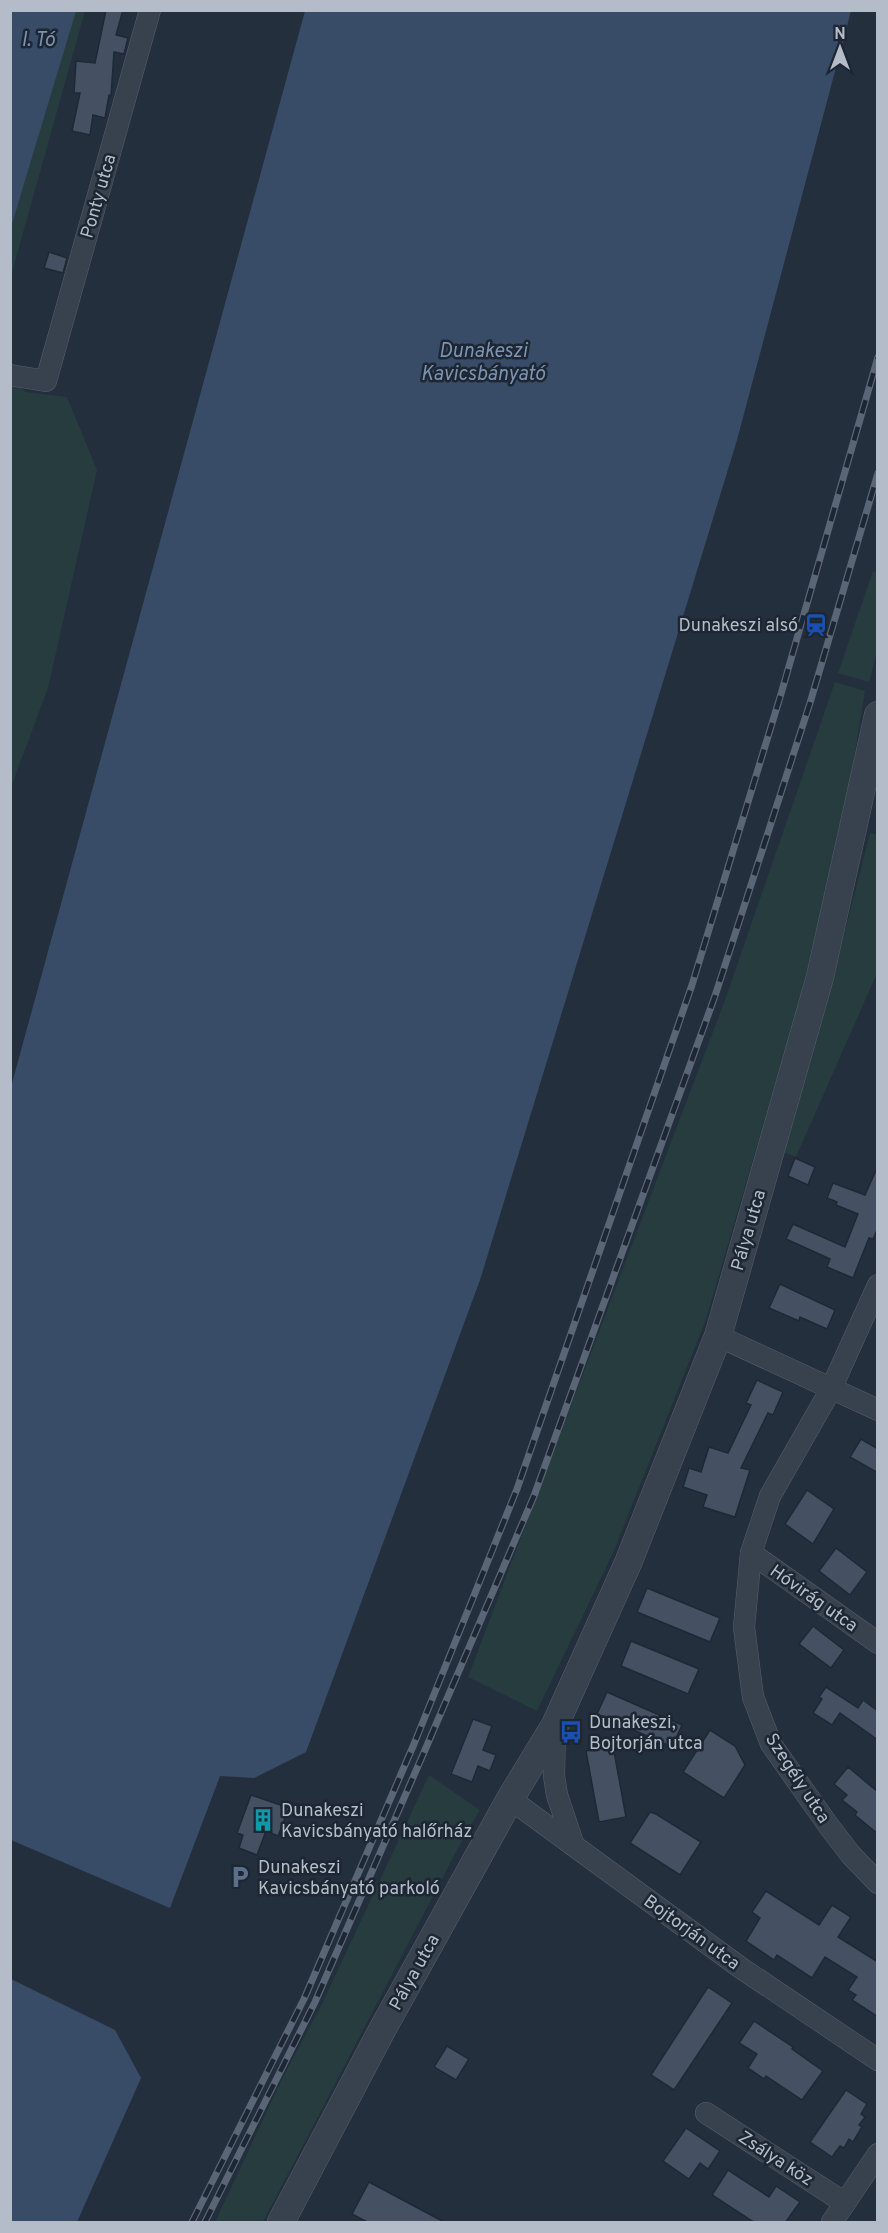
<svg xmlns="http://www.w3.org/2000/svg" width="888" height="2233" viewBox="0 0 888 2233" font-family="Overpass,sans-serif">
	<rect width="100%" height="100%" fill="#242f3e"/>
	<g fill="#263c3f">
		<path d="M11 11H85L11 276Z"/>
		<path d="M10 373 25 392 67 397 97 470 48 688 11 787Z"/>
		<path d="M873 571 877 574V651L869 682 838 673Z"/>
		<path d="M835 682 865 691 852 771 837 836 819 936 705 1322 613 1553 537 1711 468 1677 725 1000Z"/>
		<path d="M870 833 877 835V973L796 1157 781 1151 828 998Z"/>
		<path d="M429 1775 480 1810 457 1850 263 2222H215L281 2081 322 2004Z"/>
	</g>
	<g fill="#394c67">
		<path d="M11 10 76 11 11 227 10 11Z"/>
		<path d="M305 11H851L737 440 480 1280 306 1752 254 1778 220 1776 170 1908 11 1840V1087Z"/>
		<path d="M11 1979 115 2030 141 2078 77 2222H11Z"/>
	</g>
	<g fill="#455162" stroke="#1f2835" stroke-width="1.5">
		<path d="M106 10H123L116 35 128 38 124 54 114 52 111 96 109 95 105 118 93 115 90 135 72 131 80 93H74L76 61 95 63Z"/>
		<path d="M49 252 67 258 63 273 44 268Z"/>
		<path d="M795 1158 815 1167 808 1185 788 1176Z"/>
		<path d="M878 1166V1228L873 1239 869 1238 853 1278 827 1267 830 1259 786 1239 793 1224 845 1247 858 1214 836 1205 837 1202 827 1198 833 1183 865 1195Z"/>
		<path d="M780 1284 835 1310 827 1329 800 1317 799 1321 769 1308Z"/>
		<path d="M757 1380 783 1392 773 1415 768 1413 741 1468 750 1470 735 1517 703 1507 707 1495 683 1487 689 1468 701 1472 709 1447 728 1453 751 1405 746 1403Z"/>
		<path d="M861 1439 878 1449V1473L850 1457Z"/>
		<path d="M807 1490 834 1509 813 1544 785 1524Z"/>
		<path d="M836 1548 867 1572 850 1595 819 1571Z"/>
		<path d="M647 1588 720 1618 710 1642 637 1612Z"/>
		<path d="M813 1626 844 1650 831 1668 799 1644Z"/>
		<path d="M631 1641 699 1669 688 1694 621 1666Z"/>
		<path d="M826 1687 858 1708 863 1700 878 1711V1740L840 1713 832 1725 813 1713 822 1699 819 1697Z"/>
		<path d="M607 1692 682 1725 672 1747 597 1714Z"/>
		<path d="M473 1719 492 1726 483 1750 496 1755 490 1771 478 1766 472 1782 451 1774Z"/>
		<path d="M710 1730 735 1746 745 1765 724 1798 683 1772Z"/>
		<path d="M613 1746 626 1817 599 1822 586 1751Z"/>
		<path d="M848 1767 878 1792V1834L855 1815 857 1812 842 1800 847 1795 834 1784Z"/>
		<path d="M251 1795 289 1808 278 1836 266 1831 257 1855 239 1848 243 1835 237 1833Z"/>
		<path d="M650 1812 656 1814 701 1842 680 1875 630 1843Z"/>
		<path d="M766 1891 819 1925 832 1905 851 1917 838 1937 878 1962V2017L852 2000 856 1995 848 1990 857 1977 825 1957 812 1978 777 1955 774 1960 746 1941 760 1918 752 1912Z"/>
		<path d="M708 1987 732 2003 674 2090 651 2075Z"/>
		<path d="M754 2021 793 2047 792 2049 823 2071 802 2100 766 2076 764 2079 748 2068 757 2054 739 2043Z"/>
		<path d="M447 2046 469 2059 456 2080 434 2067Z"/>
		<path d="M846 2090 867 2104 861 2114 865 2117 859 2125 862 2127 853 2142 849 2139 844 2148 840 2146 832 2157 810 2142Z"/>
		<path d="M686 2128 720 2151 708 2169 700 2163 689 2179 663 2161Z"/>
		<path d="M728 2170 769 2197 776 2186 800 2202 785 2223H755L712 2195Z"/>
		<path d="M369 2182 446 2223H369L352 2214Z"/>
	</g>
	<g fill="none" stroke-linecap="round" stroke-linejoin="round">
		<g stroke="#565f6c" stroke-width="22">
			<g id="minor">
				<path d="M10 375 46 381 150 10"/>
				<path d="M878 1285 831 1389 770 1496 751 1553 744 1627 753 1697 771 1744 828 1825 851 1855 878 1883"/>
				<path d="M718 1336 878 1410"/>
				<path d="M751 1553 878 1643"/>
				<path d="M555 1725 554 1776 557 1795 574 1846"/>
				<path d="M510 1799 741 1968 878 2060"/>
				<path d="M706 2113 845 2203"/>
				<path d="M832 2222 878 2154"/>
			</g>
		</g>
		<g stroke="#565f6c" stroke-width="28">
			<path id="tertiary" d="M281 2222 382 2030 510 1799 555 1725 628 1563 718 1336 820 977 878 715"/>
		</g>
		<use href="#minor" stroke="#38414e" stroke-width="21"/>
		<use href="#tertiary" stroke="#38414e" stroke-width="27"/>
		<g stroke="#5a6575" stroke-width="7">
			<g id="rail">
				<path d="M192 2222 304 1999 414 1744 517 1489 692 985 781 694 878 357"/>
				<path d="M205 2222 315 2002 425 1750 534 1496 715 996 810 703 878 473"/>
			</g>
		</g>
		<use href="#rail" stroke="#1d2633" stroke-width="4.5" stroke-dasharray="14" stroke-linecap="butt"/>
	</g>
	<defs>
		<g id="station-bare" transform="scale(1.8)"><path d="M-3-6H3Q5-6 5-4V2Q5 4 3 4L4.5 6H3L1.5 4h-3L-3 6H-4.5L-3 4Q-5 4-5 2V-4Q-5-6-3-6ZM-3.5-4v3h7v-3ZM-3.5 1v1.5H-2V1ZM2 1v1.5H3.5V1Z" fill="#1a4fb4" stroke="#1d2633" stroke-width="2.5" paint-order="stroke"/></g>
		<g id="bus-bare" transform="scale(1.8)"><path d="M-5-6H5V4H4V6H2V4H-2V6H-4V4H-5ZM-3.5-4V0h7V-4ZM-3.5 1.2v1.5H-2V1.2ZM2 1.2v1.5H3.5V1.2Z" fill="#1a4fb4" stroke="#1d2633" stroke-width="2.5" paint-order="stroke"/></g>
		<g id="building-bare" transform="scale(1.8)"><path d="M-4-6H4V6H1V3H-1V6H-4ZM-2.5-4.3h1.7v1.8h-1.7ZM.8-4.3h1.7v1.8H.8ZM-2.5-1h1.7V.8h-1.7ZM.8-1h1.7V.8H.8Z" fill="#0f9aa8" stroke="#1d2633" stroke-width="2.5" paint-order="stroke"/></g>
		<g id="parking-bare" transform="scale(1.8)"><path d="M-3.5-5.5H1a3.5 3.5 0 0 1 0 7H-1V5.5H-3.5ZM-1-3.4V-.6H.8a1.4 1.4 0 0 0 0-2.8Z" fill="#5c6f8a" stroke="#1d2633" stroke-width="2.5" paint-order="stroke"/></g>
	</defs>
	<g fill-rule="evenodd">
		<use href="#station-bare" x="816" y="625"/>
		<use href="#bus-bare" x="571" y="1732"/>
		<use href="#building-bare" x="263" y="1820"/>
		<use href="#parking-bare" x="240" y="1877"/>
	</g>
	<g text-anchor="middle" stroke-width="5" stroke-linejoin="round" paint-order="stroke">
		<g font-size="18" fill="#b4bcc9" stroke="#1d2633">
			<text transform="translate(98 196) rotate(-74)" y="6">Ponty utca</text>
			<text transform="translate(748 1230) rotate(-74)" y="6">Pálya utca</text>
			<text transform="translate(814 1598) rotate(35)" y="6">Hóvirág utca</text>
			<text transform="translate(798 1778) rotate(57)" y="6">Szegély utca</text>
			<text transform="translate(692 1932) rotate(36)" y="6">Bojtorján utca</text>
			<text transform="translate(414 1972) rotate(-61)" y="6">Pálya utca</text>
			<text transform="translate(776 2158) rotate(33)" y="6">Zsálya köz</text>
		</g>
		<g font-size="18" fill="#b4bcc9" stroke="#1d2633" text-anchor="start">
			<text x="798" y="631" text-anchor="end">Dunakeszi alsó</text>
			<text x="589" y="1728">Dunakeszi,<tspan x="589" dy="21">Bojtorján utca</tspan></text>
			<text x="281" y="1816">Dunakeszi<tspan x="281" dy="21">Kavicsbányató halőrház</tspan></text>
			<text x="258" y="1873">Dunakeszi<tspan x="258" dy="21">Kavicsbányató parkoló</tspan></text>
		</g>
		<g font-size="20" font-style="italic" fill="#7c92b1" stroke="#1d2633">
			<text x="38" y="46">I. Tó</text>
			<text x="483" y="357">Dunakeszi<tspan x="483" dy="23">Kavicsbányató</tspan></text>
		</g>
	</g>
	<rect width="888" height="2233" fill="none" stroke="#b4bcc9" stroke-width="24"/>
	<g transform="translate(840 48)" stroke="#1d2633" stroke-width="4.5" paint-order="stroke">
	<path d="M0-4.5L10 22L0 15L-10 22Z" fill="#b4bcc9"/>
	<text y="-9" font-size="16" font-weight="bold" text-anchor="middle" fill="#b4bcc9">N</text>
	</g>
</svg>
